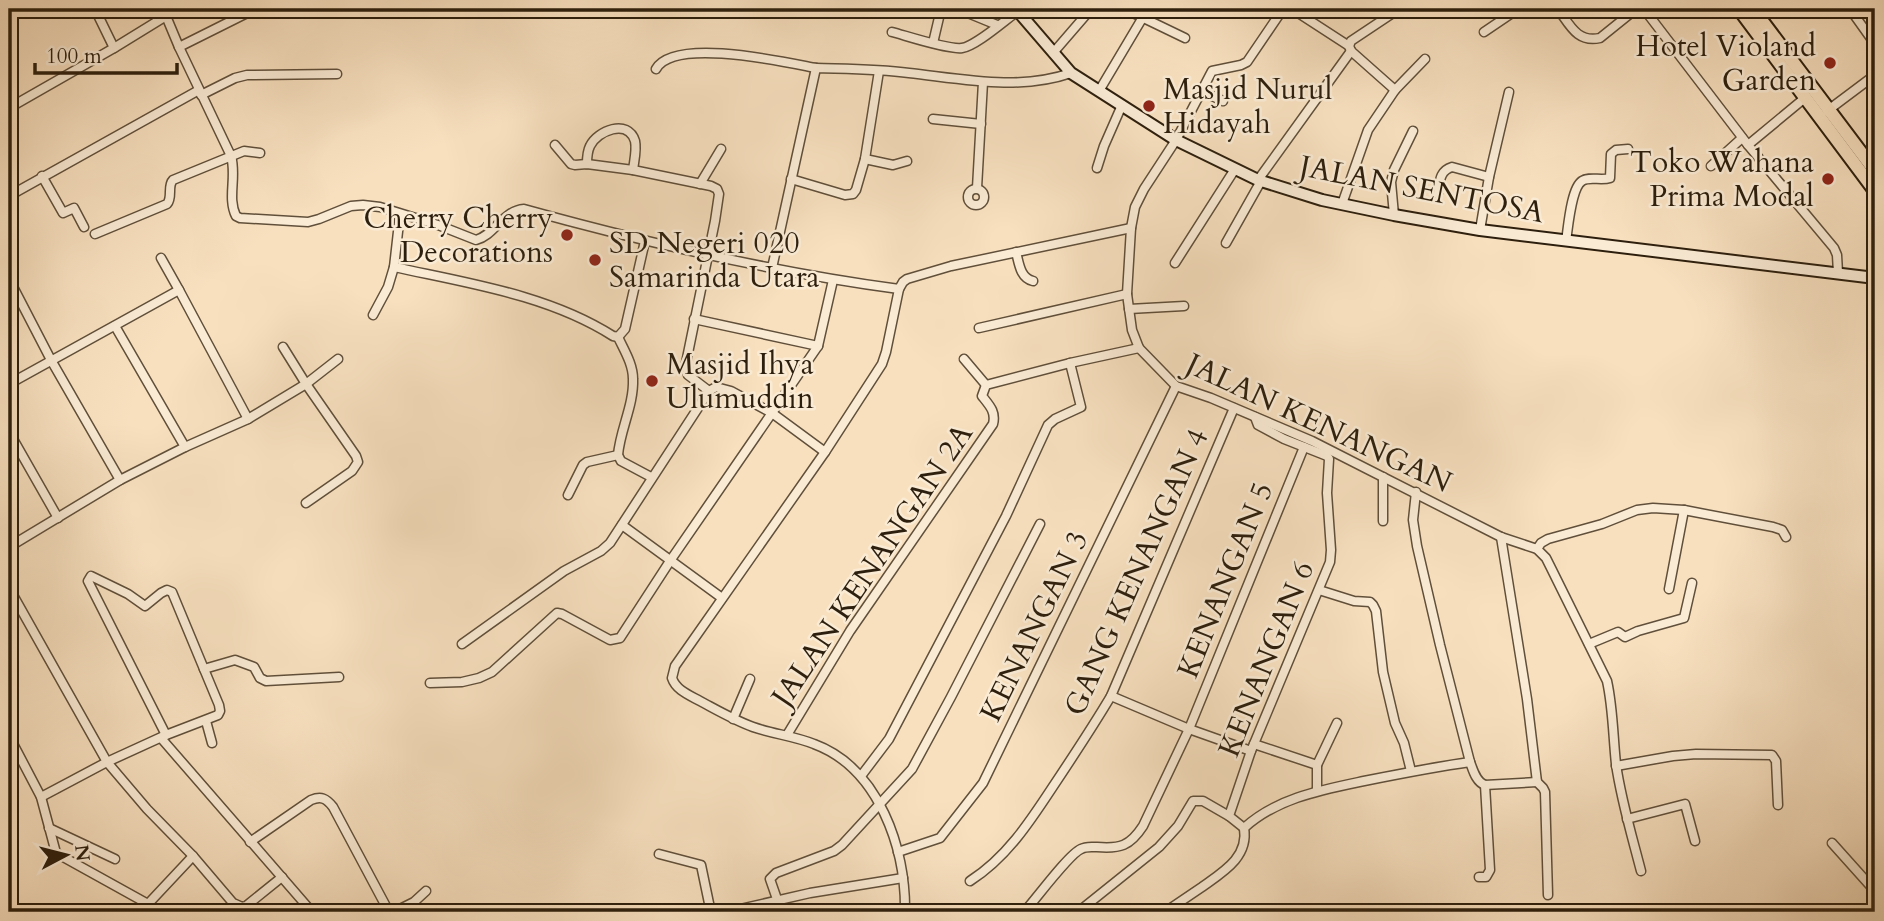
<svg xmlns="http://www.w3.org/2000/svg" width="1884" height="921" viewBox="0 0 1884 921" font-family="Cardo,serif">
	<rect width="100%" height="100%" fill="#f8e0bf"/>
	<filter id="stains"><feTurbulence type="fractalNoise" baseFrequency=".00286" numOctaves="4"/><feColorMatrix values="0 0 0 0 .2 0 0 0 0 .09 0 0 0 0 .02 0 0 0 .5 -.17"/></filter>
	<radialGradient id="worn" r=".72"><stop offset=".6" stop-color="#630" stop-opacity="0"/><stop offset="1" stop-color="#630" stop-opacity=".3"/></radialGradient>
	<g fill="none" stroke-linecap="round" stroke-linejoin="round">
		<g stroke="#604f3a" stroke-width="11">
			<g id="street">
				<path d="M95 9 114 48"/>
				<path d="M958 9 997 25"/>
				<path d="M1283 9 1247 62 1241 65 1212 71 1176 140 1144 189 1135 207 1131 228 1127 294 1132 330 1139 348 1176 386 1211 398 1312 441 1501 537 1537 549 1546 558 1551 568 1607 681C1613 708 1613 736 1616 764 1621 800 1632 836 1641 871"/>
				<path d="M1292 9 1349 46"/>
				<path d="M1558 9C1570 25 1577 43 1600 38L1636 9"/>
				<path d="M1644 9 1748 145 1834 248 1837 255 1838 273"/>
				<path d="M1850 9 1875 44"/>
				<path d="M1129 11 1185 38"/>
				<path d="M166 16 179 47 231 156C237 176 227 198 236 216L240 218 308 222 319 219 351 206 363 205 380 207 438 225 476 240C495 235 502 211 524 209 647 243 772 272 899 289L886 352 882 364 825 452 675 666 672 678C676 690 689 695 700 701 717 710 734 720 753 727 773 734 794 736 814 744 879 768 906 849 905 912"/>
				<path d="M892 32C907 36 949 50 962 48 976 46 1005 20 1018 11"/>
				<path d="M1484 32 1518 9"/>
				<path d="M933 43 941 9"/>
				<path d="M179 47 255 9"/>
				<path d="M1351 51 1349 46 1351 41 1399 9"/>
				<path d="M1351 51 1395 90"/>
				<path d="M1053 53 1091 9"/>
				<path d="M656 69C674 37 784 62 816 68"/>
				<path d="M1099 91 1143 17"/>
				<path d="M1201 91 1223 101"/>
				<path d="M201 95 235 78 247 75 337 74"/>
				<path d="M9 108 114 48 166 16 169 9"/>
				<path d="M1827 111 1875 75"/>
				<path d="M933 119 981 124"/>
				<path d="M555 145 571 164 575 165 587 164 633 170 711 186 717 189 719 194 715 221 686 363 688 375 709 391"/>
				<path d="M1748 145 1806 97"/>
				<path d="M865 159 893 165 907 161"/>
				<path d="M587 164C587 158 587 152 590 146 597 131 628 118 635 141 637 150 634 161 633 170"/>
				<path d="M1711 166 1742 138"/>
				<path d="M1097 168 1104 146 1122 105"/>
				<path d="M42 176 63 213 74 208 84 227"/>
				<path d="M791 179 845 195 853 194 856 190 865 159 879 71"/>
				<path d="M1258 180 1351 51"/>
				<path d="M700 184 721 149"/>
				<path d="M977 188 983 82"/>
				<circle cx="976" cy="197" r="8"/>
				<path d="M1438 193C1440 182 1439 171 1452 167L1489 177"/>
				<path d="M9 196 199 90"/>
				<path d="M1342 204 1368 130 1395 90 1425 59"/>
				<path d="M1394 215 1391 182 1394 170 1413 131"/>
				<path d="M1480 230 1489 177 1509 92"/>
				<path d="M95 234 167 204C173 197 167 186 173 180L244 151 260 153"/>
				<path d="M1566 241C1568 229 1571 188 1582 181 1589 176 1601 181 1610 178L1611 154 1616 150 1628 149"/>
				<path d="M1226 243 1261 181"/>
				<path d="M1016 252C1019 263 1020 278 1033 281"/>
				<path d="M1175 263 1235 169"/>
				<path d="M394 267 400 214"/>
				<path d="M772 268 816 68C847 69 878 69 909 73 963 79 1019 91 1071 73"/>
				<path d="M9 279 51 360 120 480"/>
				<path d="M899 289 903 282 907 279 951 266 1131 228"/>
				<path d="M179 290 248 419"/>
				<path d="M1129 309 1184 306"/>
				<path d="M373 315 388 287 394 267C467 283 549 295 613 336L618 337 625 329 645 241"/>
				<path d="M694 319 818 346"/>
				<path d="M115 326 185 447"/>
				<path d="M979 328 1127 294"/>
				<path d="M618 337C624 350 633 364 633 379 634 405 620 430 618 455L621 461 651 477"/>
				<path d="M283 347 306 384 356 456 358 462 352 471 306 503"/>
				<path d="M964 359 986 385"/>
				<path d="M9 384 179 290 161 258"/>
				<path d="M9 432 58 518"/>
				<path d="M1416 492 1413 520 1417 546 1440 645 1470 762C1473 770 1476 782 1485 785L1537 782"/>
				<path d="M568 495 583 465 587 462 618 455"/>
				<path d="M1383 521V477"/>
				<path d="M622 525 722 598"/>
				<path d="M1501 537 1527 699 1537 782 1543 788 1545 792 1548 895"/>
				<path d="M9 547 120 480 185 447 248 419 306 384 338 359"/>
				<path d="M1537 549 1541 543 1548 539 1602 524 1637 510 1653 508 1684 510 1773 527 1782 530 1786 537"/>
				<path d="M9 588 107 762 147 809 193 856 233 903 242 907 246 906 282 877"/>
				<path d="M1669 589 1684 510"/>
				<path d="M1319 590 1354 601 1370 602 1373 605 1376 611 1383 672 1395 723 1404 743 1411 771"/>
				<path d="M462 644 564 571 601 551 610 543 709 391 716 387 731 391 772 413 825 452"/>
				<path d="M1589 644 1618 632 1625 637 1638 631 1684 618 1692 583"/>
				<path d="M430 683 462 682 479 678 492 672 557 613 562 614 610 640 620 638 670 561 818 346 833 280"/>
				<path d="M1111 696 1189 729 1251 751"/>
				<path d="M733 719 750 679"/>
				<path d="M206 721 212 743"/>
				<path d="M166 735 90 585 88 581 91 576 128 594 145 606 161 593 167 590 172 592 204 669 235 660 254 667 260 678 266 681 339 677"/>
				<path d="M787 735 850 631 993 424C996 412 990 406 982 396L986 385 1070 363 1139 348"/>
				<path d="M9 736 41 797 56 853 148 904"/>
				<path d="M161 738 312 912"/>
				<path d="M1254 744 1317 765V791"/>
				<path d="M1317 765 1337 723"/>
				<path d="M1616 766 1673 756 1696 754 1772 755 1776 761 1778 805"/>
				<path d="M861 776 889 739 1006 516 1048 425 1055 419 1081 407 1070 363"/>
				<path d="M41 797 107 762 166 735 218 715 220 711 219 705 204 669"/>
				<path d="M1874 801 1875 803"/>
				<path d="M1627 819 1685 804 1695 841"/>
				<path d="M49 828 115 859"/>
				<path d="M1244 828 1229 816 1251 751 1330 562 1331 550 1327 493 1329 459 1327 456 1284 439 1258 425 1255 417"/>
				<path d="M1244 828C1277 798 1321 790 1364 781 1399 774 1434 767 1470 762"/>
				<path d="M250 842 311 800C321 796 326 798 333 807L389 912"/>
				<path d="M1832 843 1875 891"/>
				<path d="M898 852 940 838 983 783 1176 386"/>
				<path d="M659 854 701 865 710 908 714 912"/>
				<path d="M1479 877H1486L1490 870 1485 785"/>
				<path d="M970 881C1006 858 1029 823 1052 788 1072 758 1092 728 1111 696L1234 408"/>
				<path d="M778 902 770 879 776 873 834 851 842 845 912 769 951 697 1040 524"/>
				<path d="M905 909 928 912"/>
				<path d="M1025 911C1036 899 1069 854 1081 849 1086 846 1091 847 1097 847 1120 849 1130 846 1143 826L1189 729 1304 447"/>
				<path d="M155 912 148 904 193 856"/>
				<path d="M394 912 414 902 426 891"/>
				<path d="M727 912 810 893 903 878"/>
				<path d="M948 912 956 911"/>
				<path d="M1078 912 1159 847 1178 826 1193 801H1203L1229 816"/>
				<path d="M1165 912C1177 904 1190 895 1202 887 1223 872 1249 857 1244 828"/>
			</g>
		</g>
		<g stroke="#2d1f0d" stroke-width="14">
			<path id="secondary" d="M1016 9 1071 73 1176 140 1258 180 1322 200 1394 215 1480 230 1875 278"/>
		</g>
		<g stroke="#2d1f0d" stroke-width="16">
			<g id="primary">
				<path d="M1739 9 1875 191"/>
				<path d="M1753 9 1875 171"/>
				<path d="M1871 277H1875"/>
			</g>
		</g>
		<use href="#street" stroke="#faebd5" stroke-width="8"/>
		<use href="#secondary" stroke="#faebd5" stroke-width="10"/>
		<use href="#primary" stroke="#f8e0bf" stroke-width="12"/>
	</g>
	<g fill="#8f2418" stroke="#faebd5" stroke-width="2.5">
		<circle cx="1830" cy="63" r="7"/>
		<circle cx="1149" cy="106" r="7"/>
		<circle cx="1828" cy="179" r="7"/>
		<circle cx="567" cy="235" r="7"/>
		<circle cx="595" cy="260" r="7"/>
		<circle cx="652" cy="381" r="7"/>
	</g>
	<g text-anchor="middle" stroke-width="5" stroke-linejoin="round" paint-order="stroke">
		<g font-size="30" fill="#2d1f0d" stroke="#faebd5" text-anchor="end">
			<text x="1816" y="56">Hotel Violand<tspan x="1816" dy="34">Garden</tspan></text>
			<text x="1163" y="99" text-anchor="start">Masjid Nurul<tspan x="1163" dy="34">Hidayah</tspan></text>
			<text x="1814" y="172">Toko Wahana<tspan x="1814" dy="34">Prima Modal</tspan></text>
			<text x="553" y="228">Cherry Cherry<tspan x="553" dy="34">Decorations</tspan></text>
			<text x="609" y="253" text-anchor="start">SD Negeri 020<tspan x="609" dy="34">Samarinda Utara</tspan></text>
			<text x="666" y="374" text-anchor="start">Masjid Ihya<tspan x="666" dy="34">Ulumuddin</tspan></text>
		</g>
		<g font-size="30" fill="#2d1f0d" stroke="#faebd5">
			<text transform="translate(1422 189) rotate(11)" y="10">JALAN SENTOSA</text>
			<text transform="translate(1319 423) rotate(25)" y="10">JALAN KENANGAN</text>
			<text transform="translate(872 565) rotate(-56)" y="10">JALAN KENANGAN 2A</text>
			<text transform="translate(1136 572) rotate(-66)" y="10">GANG KENANGAN 4</text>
			<text transform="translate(1225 580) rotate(-68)" y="10">KENANGAN 5</text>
			<text transform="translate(1034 626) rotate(-64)" y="10">KENANGAN 3</text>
			<text transform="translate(1266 659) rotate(-68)" y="10">KENANGAN 6</text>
		</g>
	</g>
	<rect width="1884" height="921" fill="none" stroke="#f8e0bf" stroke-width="35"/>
	<rect x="10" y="10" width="1863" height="900" fill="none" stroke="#2d1f0d" stroke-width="3.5"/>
	<rect x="18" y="18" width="1849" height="886" fill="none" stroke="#2d1f0d" stroke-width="2"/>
	<g transform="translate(66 855) rotate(83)" stroke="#faebd5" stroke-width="5" paint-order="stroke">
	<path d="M0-5L12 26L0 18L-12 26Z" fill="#2d1f0d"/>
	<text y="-10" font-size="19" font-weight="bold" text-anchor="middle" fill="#2d1f0d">N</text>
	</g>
	<path d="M35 63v10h142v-10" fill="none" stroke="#2d1f0d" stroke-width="3.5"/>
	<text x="46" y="63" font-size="21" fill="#2d1f0d" stroke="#faebd5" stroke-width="5" paint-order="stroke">100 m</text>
	<rect width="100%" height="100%" filter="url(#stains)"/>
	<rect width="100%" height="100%" fill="url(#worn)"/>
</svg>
